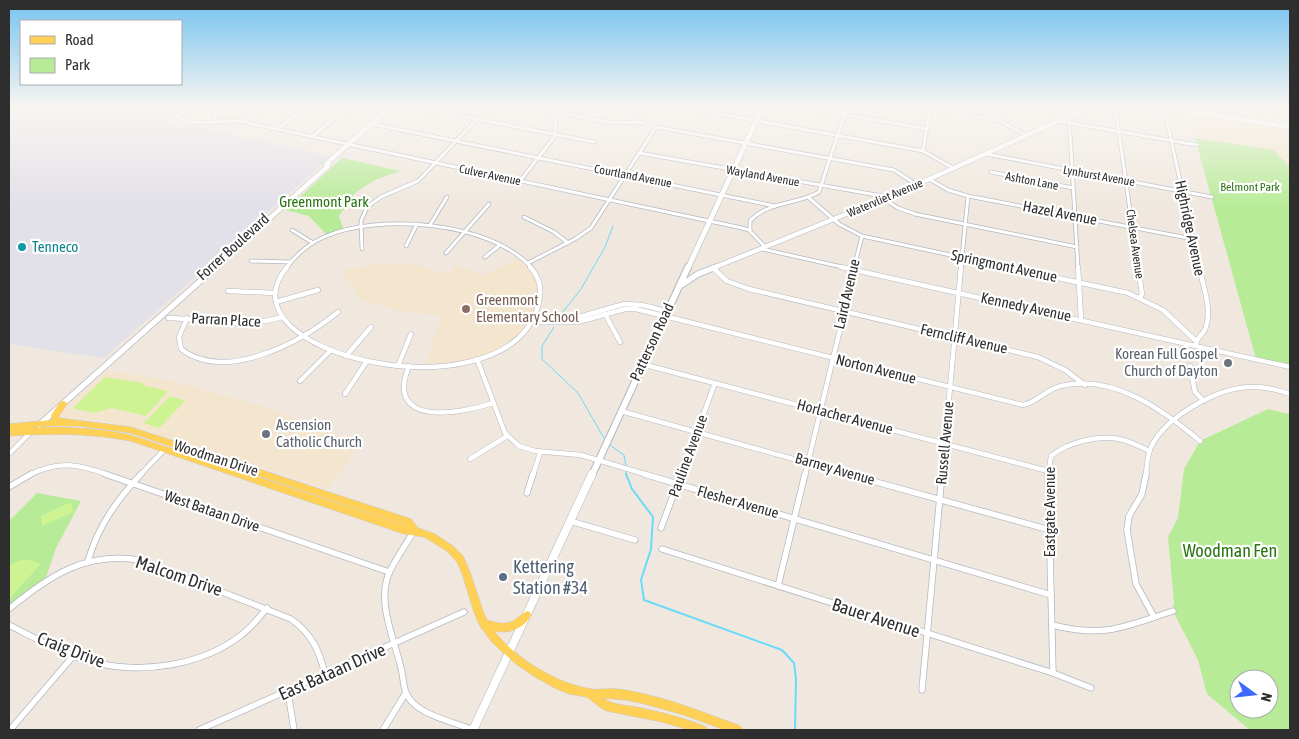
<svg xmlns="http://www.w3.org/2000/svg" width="1299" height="739" viewBox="0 0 1299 739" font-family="'Asap Condensed',sans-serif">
	<rect width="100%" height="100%" fill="#f0e8df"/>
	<path fill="#e2e0e8" d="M45 106H166L172 107 168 117 171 123 180 126H196L330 157 104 358 9 344V122Z"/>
	<g fill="#f3e5ce">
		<path d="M1164 107 1290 127V167L1272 150 1195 138 1190 122 1166 118Z"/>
		<path d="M520 257 528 263 541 286 536 314 532 322 509 344 472 361 425 366 441 316 404 312 361 300 341 271 377 264 408 263 448 274 455 265 483 275Z"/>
		<path d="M108 370 171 381 263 406 361 444 328 489 133 426 107 421 60 417 61 412Z"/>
	</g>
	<g fill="#b7eb97" fill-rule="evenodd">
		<path d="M1195 138 1273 150 1290 167V367L1256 359Z"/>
		<path d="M342 158 400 171 375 180 355 193 339 216 343 228 327 235 309 216 286 210Z"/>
		<path d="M1268 409 1290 414V730H1250L1207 694 1198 660 1173 611 1174 602 1168 537 1178 518 1184 469 1200 441ZM1239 679H1269V709H1239Z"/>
		<path d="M37 493 81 501 56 548 45 580 9 609V521Z"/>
	</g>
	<g fill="#cef392">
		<path d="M105 377 143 383 142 385 168 391 146 416 112 408 94 413 73 408Z"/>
		<path d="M170 396 185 401 159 428 144 423Z"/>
		<path d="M71 502 73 512 42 526 41 516Z"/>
		<path d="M22 560H32L41 564 9 599V565Z"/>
	</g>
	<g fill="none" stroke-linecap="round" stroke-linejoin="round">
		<g stroke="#6adafb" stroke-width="1">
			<path d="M9 119 34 106"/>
			<path d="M562 313 581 289 605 247 613 226"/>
			<path d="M554 327 542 346V359L578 393 605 440"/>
			<path d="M610 445 624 455 626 467"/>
			<path d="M626 471V475"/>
		</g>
		<path stroke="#6adafb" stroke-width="2" d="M626 474 632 489 653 517 651 549 641 580 644 600 782 650 794 663 796 679 795 730"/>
		<g stroke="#b3b7c2" stroke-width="4.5">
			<g id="minor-far2">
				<path d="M185 106 178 112 177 116C189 128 221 120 239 121L742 228 749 230 765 247"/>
				<path d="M410 106 594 142"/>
				<path d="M524 106 607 122 644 123"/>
				<path d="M796 106 927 129"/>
				<path d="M915 106 998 120"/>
				<path d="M999 106 998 120 1026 135"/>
				<path d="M1107 106 1116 111 1138 268"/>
				<path d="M1275 106 1285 126"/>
				<path d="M1278 106 1290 108"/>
				<path d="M1164 107 1199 268"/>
				<path d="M703 111 923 151 953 168"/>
				<path d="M1069 116 1078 268"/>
				<path d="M214 121 217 112 226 106"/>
				<path d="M636 121 646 106"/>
				<path d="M1058 121 1197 145"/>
				<path d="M244 122 266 106"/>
				<path d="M372 124 775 206"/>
				<path d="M278 129 308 106"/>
				<path d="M312 137 349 106"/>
				<path d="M923 151 930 107"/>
				<path d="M639 153 888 197"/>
				<path d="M986 154 1212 197"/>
				<path d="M991 172 1073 188"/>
				<path d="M929 179 948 190 968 196 1193 239"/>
				<path d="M520 181 555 136 556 119 566 106"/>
				<path d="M808 197 839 224 862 236 1011 268"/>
				<path d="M884 199 898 208 915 214 1077 247"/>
				<path d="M524 217 554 232 568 243"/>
				<path d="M430 225 447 197"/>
				<path d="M292 230 313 243"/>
				<path d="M750 232V221C768 201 797 205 819 192L847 106"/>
				<path d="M406 246 417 224"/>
				<path d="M362 249 361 221 367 207 381 197 418 181 477 119"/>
				<path d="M762 249 847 268"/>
				<path d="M446 253 489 204"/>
				<path d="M485 257 500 245"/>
				<path d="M251 261 290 262"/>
				<path d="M528 263 575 239 591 228 656 127 894 170 917 185"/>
				<path d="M286 268C296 255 308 244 324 237 379 213 490 221 532 268"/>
				<path d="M854 268 862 236"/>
				<path d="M961 268 968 196"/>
			</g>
		</g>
		<g stroke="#b3b7c2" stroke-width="5.5">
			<g id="minor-far1">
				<path d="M287 267C215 354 497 417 536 312 542 295 543 281 530 267"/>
				<path d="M841 267 1290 367"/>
				<path d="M1006 267 1128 293 1163 310 1196 341"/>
				<path d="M1078 267 1081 319"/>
				<path d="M1138 267 1142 294 1140 298"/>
				<path d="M713 268 727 281 749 289 1038 357 1065 370 1085 385"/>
				<path d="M228 291 275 293"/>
				<path d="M276 302 318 290"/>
				<path d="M605 314 620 342"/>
				<path d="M535 317H579L624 304 642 305 666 311"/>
				<path d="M168 318C207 319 244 329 282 317"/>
				<path d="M187 318 179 337 181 349C226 383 301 342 338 312"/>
				<path d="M532 322H578L625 309H636L1023 405C1038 402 1046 389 1061 386 1113 374 1162 409 1200 441"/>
				<path d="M1196 344C1197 337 1204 334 1206 327 1212 308 1203 286 1199 267"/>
				<path d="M346 356 371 327"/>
				<path d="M477 359 505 433 519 446 535 451 581 455 648 475"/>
				<path d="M642 364 1048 471"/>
				<path d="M398 366 411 334"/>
				<path d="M409 366C384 428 460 414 493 403"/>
				<path d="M1190 366 1195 392 1204 401"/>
				<path d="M300 381 331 350"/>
				<path d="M345 394 367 361"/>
				<path d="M621 411 851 475"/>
				<path d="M9 454 31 432"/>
				<path d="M470 459 507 436"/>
				<path d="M29 475C59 460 78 464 109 475"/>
				<path d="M140 475 165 449"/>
				<path d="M533 475 540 453"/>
				<path d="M681 475 715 383"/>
				<path d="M805 475 855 267"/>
				<path d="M942 475 961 267"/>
				<path d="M1048 475 1051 456C1068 442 1098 435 1119 439 1130 441 1139 446 1149 451"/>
				<path d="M1146 475C1147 465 1147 454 1152 445 1168 415 1219 387 1252 387 1265 386 1278 390 1290 394"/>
			</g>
		</g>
		<g stroke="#b3b7c2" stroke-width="7">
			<g id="minor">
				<path d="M105 474 389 572"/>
				<path d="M644 474 1051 595"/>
				<path d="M847 474 1050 530"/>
				<path d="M1048 474 1053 673"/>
				<path d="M1146 474 1142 494 1129 516 1127 530 1136 584 1154 617"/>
				<path d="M9 487 31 474"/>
				<path d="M527 493 533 474"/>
				<path d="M570 521 635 540"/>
				<path d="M661 528 681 474"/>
				<path d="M414 531C406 544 397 557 390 571 376 599 393 636 400 664 405 680 401 691 413 703 426 716 456 723 473 730"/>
				<path d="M662 549 1053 673 1091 688"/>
				<path d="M88 561C98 526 117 500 141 474"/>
				<path d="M778 586 805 474"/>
				<path d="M9 609C49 576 86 551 140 560L291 619C311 633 320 651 325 675"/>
				<path d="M9 625C37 639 66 656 97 663 144 674 202 665 240 636 251 628 259 618 267 608"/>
				<path d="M1052 625C1105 638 1123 627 1173 611"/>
				<path d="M922 690 942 474"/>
				<path d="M288 692 294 730"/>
				<path d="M10 730 74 655"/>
				<path d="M199 730 464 612"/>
				<path d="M383 730 405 694"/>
			</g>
		</g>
		<g stroke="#b3b7c2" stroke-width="5.5">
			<g id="tertiary-far1">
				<path d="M326 164 392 106"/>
				<path d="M214 268 328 166 329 162"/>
				<path d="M713 268 898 193 1092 106"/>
			</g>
		</g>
		<g stroke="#b3b7c2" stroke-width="7">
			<g id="tertiary">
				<path d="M680 286 698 274 716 267"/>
				<path d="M39 425 216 267"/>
			</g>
		</g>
		<g stroke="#b3b7c2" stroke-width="6">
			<g id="secondary-far2">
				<path d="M1154 106 1290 127"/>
				<path d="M688 268 763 106"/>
			</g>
		</g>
		<g stroke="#b3b7c2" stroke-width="8">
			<path id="secondary-far1" d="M592 475 688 267"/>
		</g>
		<g stroke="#b3b7c2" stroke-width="9">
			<path id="secondary" d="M473 730 592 474"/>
		</g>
		<g stroke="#c9c9c9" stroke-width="1">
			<path id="primary" d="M63 401 66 402 67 404 59 416V418L131 427 411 519 418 528 435 534 453 546 463 556 470 572 483 611 487 620C497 623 507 626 516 619 520 616 523 613 527 611L530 612 531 615C524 629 509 634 494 631 515 658 557 684 591 689 595 690 601 689 606 689 618 688 631 691 644 694 676 701 707 714 738 725L741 727 743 730H725L684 715 645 704 626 700 603 698C614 706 629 705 641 708 664 713 685 718 706 727L708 730H690L662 722 607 711 601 708 587 697 569 694 555 688 535 677 516 664 499 649 491 641 480 626 474 612 462 573 457 562 447 551 424 537 404 534 131 441C88 433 52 433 9 436V424L52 420 51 416 52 414 60 402ZM48 426H78L131 433 405 525 407 526 131 435C96 428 61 426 26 428Z"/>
		</g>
		<use href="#minor-far2" stroke="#fff" stroke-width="3"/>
		<use href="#minor-far1" stroke="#fff" stroke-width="4.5"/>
		<use href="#minor" stroke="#fff" stroke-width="5.5"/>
		<use href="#tertiary-far1" stroke="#fff" stroke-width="4.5"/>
		<use href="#tertiary" stroke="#fff" stroke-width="5.5"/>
		<use href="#secondary-far2" stroke="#fff" stroke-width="5"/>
		<use href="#secondary-far1" stroke="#fff" stroke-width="6"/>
		<use href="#secondary" stroke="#fff" stroke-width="8"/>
		<use href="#primary" fill="#ffd056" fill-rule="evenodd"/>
	</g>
	<linearGradient id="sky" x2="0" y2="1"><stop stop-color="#75c3f0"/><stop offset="0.51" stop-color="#f8f5f1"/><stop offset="1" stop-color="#f8f5f1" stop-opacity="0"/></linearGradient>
	<rect width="1299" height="209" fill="url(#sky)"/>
	<circle fill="#0f9aa8" stroke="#fff" stroke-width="2" cx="22" cy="247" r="5"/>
	<circle fill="#8d6e63" stroke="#fff" stroke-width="2" cx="466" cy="309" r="5"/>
	<g fill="#6b7280" stroke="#fff" stroke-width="2">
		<circle cx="1228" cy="363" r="5"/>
		<circle cx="266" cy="434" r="5"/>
	</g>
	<circle fill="#5c6f8a" stroke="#fff" stroke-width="2" cx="503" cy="577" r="5"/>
	<g text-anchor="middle" stroke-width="4.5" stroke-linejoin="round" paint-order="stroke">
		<g font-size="12" fill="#2e2e2e" stroke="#fff">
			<text transform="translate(490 175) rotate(12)" y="4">Culver Avenue</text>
			<text transform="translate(633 176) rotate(11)" y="4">Courtland Avenue</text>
			<text transform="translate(763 176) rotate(10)" y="4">Wayland Avenue</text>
			<text transform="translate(1099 176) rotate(10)" y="4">Lynhurst Avenue</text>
			<text transform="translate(1032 181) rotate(11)" y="4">Ashton Lane</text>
			<text transform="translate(885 198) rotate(-23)" y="4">Watervliet Avenue</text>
			<text transform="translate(1135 244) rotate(82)" y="4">Chelsea Avenue</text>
		</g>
		<g font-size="12" fill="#2c7514" stroke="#fff">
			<text x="1250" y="191">Belmont Park</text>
		</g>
		<g font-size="15" fill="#2c7514" stroke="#fff">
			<text x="324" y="207">Greenmont Park</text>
		</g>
		<g font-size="15" fill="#2e2e2e" stroke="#fff">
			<text transform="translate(1060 213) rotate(11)" y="5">Hazel Avenue</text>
			<text transform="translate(1190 228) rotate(78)" y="5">Highridge Avenue</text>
			<text transform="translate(233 247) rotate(-42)" y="5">Forrer Boulevard</text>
			<text transform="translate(1004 266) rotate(12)" y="5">Springmont Avenue</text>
			<text transform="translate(847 294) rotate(-77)" y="5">Laird Avenue</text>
			<text transform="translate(1026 307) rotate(12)" y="5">Kennedy Avenue</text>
			<text transform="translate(226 320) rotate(3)" y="5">Parran Place</text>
			<text transform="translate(964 339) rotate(13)" y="5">Ferncliff Avenue</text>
			<text transform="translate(652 342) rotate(-65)" y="5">Patterson Road</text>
			<text transform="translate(876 369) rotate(14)" y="5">Norton Avenue</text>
			<text transform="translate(845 417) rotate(15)" y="5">Horlacher Avenue</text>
			<text transform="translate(945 443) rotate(-85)" y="5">Russell Avenue</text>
			<text transform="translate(688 456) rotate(-70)" y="5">Pauline Avenue</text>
			<text transform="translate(216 458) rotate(18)" y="5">Woodman Drive</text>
			<text transform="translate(835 469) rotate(16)" y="5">Barney Avenue</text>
			<text transform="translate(738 502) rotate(16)" y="5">Flesher Avenue</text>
			<text transform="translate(212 511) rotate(19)" y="5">West Bataan Drive</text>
			<text transform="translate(1050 512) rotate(-90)" y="5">Eastgate Avenue</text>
		</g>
		<g font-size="15" fill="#0d838f" stroke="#fff" text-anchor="start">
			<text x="32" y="252">Tenneco</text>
		</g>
		<g font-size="15" fill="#785e54" stroke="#fff" text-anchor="start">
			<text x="476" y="305">Greenmont<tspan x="476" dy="17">Elementary School</tspan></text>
		</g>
		<g font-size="15" fill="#5b616d" stroke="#fff" text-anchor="end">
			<text x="1218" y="359">Korean Full Gospel<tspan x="1218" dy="17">Church of Dayton</tspan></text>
			<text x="276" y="430" text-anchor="start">Ascension<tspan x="276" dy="17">Catholic Church</tspan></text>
		</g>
		<g font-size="18" fill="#2c7514" stroke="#fff">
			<text x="1230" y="557">Woodman Fen</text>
		</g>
		<g font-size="18" fill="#4e5e75" stroke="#fff" text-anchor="start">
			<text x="513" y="573">Kettering<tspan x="513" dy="21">Station #34</tspan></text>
		</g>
		<g font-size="18" fill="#2e2e2e" stroke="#fff">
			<text transform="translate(179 576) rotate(19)" y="6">Malcom Drive</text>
			<text transform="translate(876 618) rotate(18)" y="6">Bauer Avenue</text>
			<text transform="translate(71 650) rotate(21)" y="6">Craig Drive</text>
			<text transform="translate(332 672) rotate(-24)" y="6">East Bataan Drive</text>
		</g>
	</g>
	<rect width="1299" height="739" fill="none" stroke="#2e2e2e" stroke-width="20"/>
	<rect x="20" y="20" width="162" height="65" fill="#ffffff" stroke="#ababab"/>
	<rect x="30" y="36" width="25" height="8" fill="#ffd056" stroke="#ababab"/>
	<text x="65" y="45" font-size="15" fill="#2e2e2e">Road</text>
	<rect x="30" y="58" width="25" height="15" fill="#b7eb97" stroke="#ababab"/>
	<text x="65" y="70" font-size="15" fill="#2e2e2e">Park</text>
	<g transform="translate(1254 694) rotate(105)"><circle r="24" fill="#ffffff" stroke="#ababab"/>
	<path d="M0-4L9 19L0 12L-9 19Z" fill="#3e6aff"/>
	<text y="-8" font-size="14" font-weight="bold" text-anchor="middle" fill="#2e2e2e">N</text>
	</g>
</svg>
